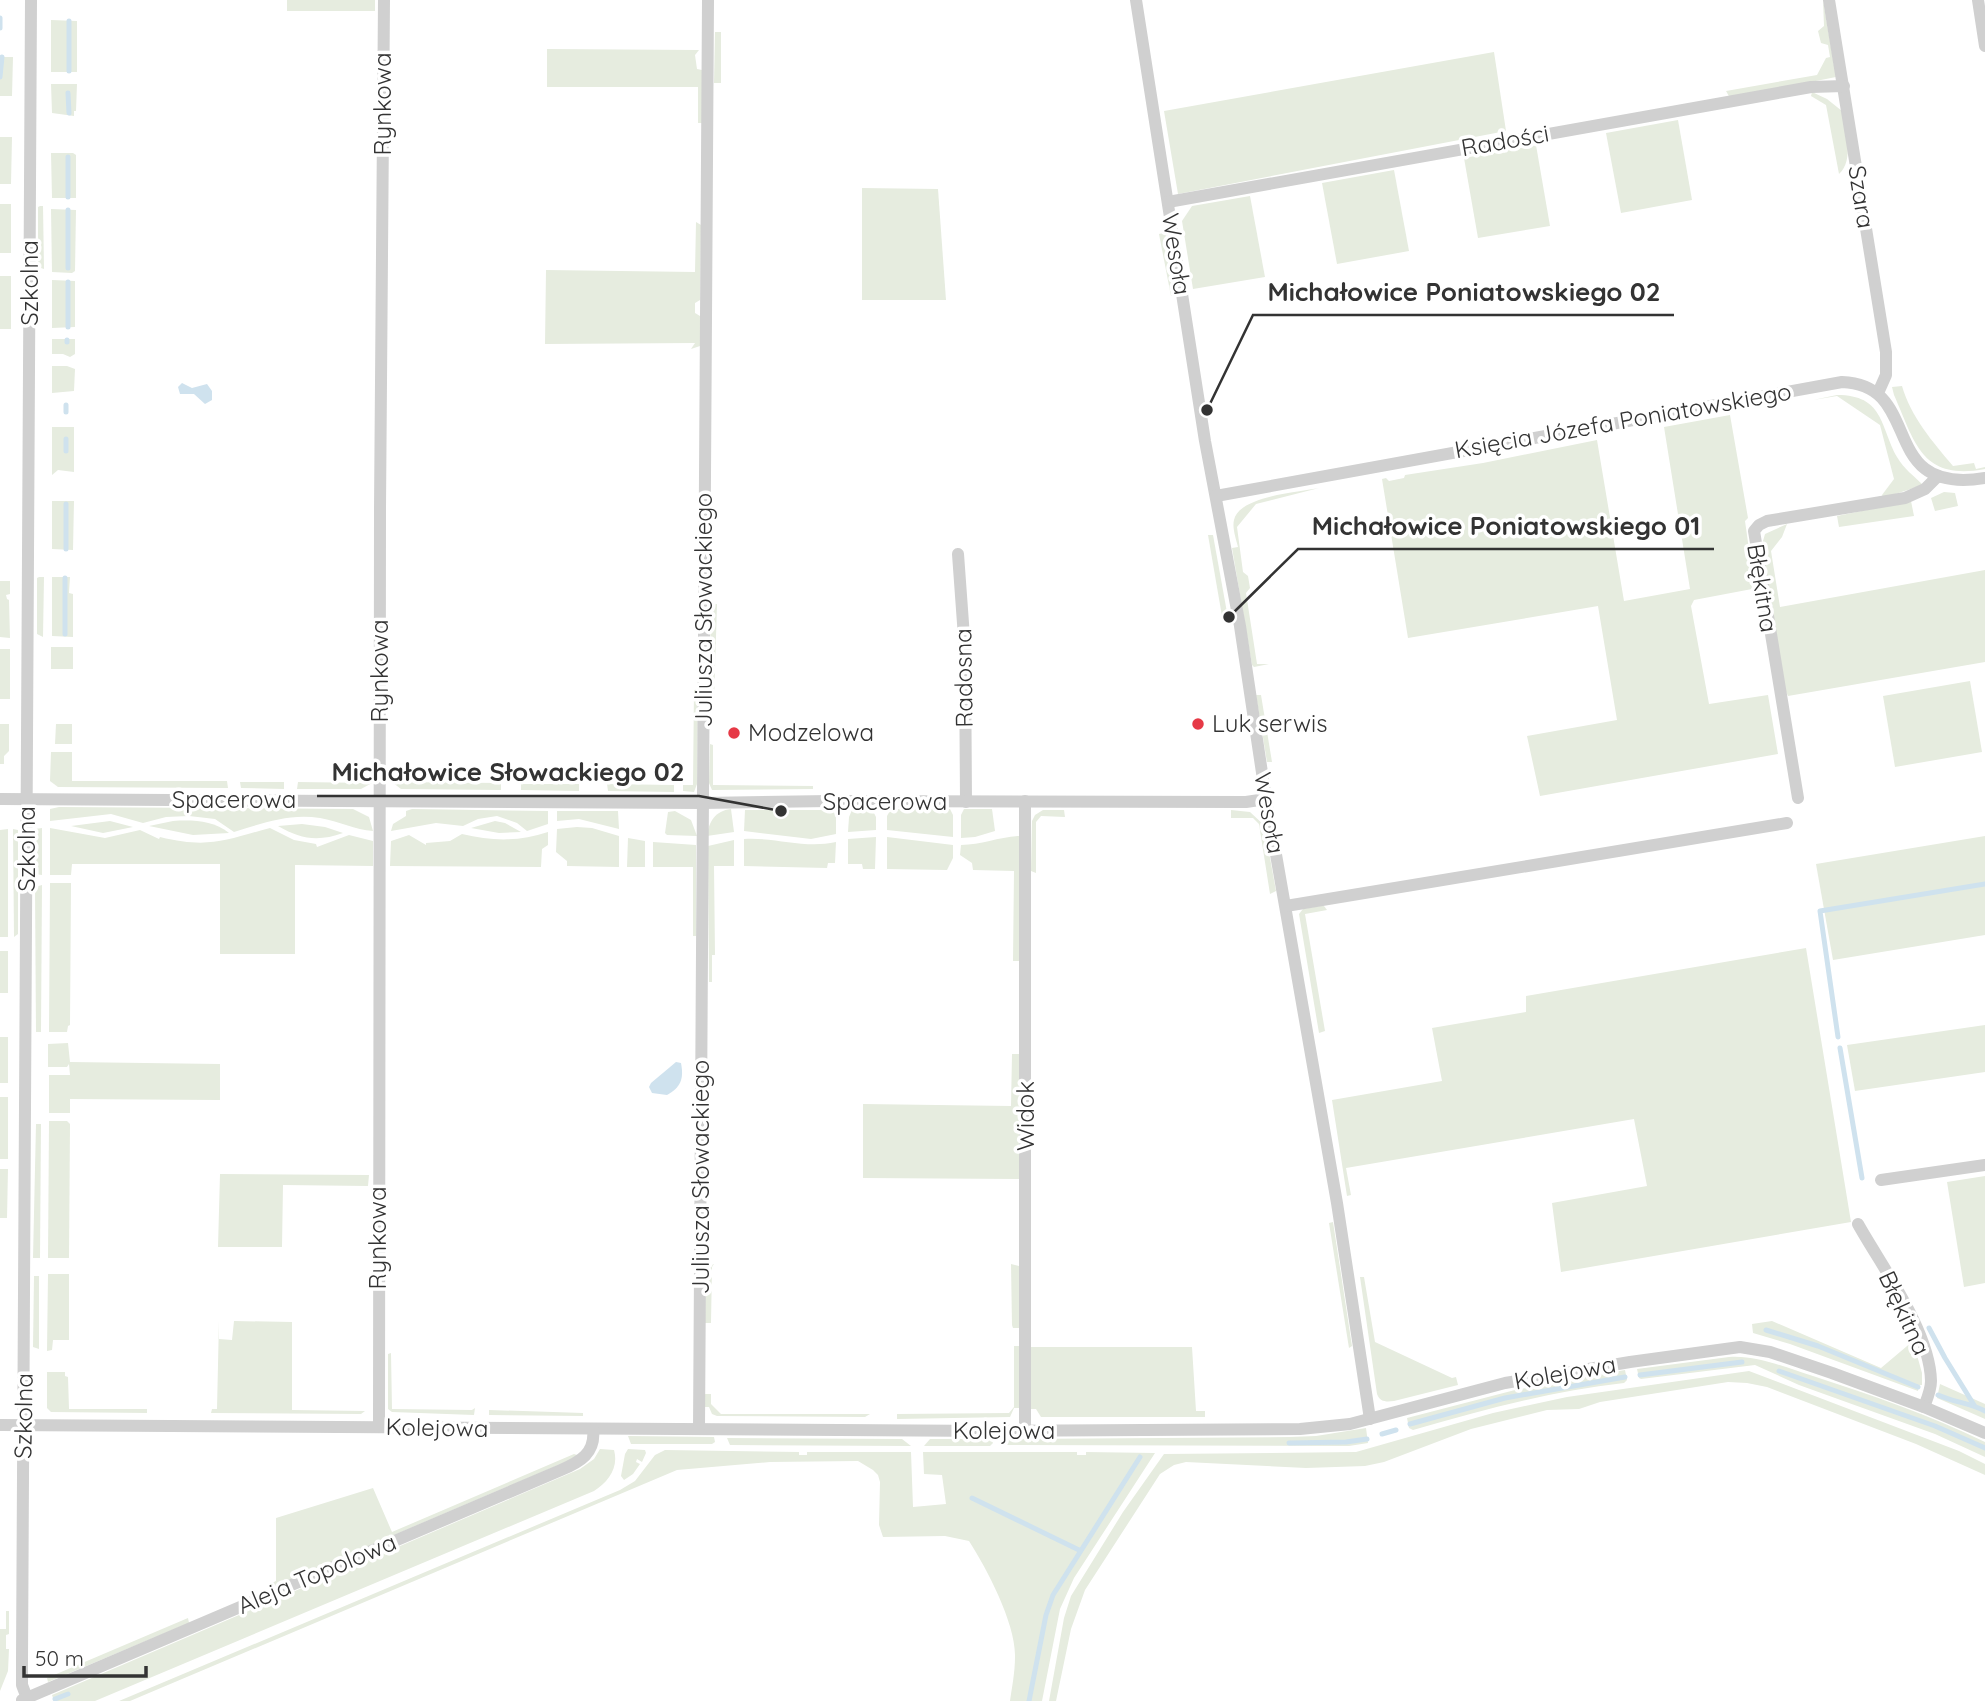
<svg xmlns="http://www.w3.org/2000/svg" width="1985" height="1701" viewBox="0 0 1985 1701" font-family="Quicksand,sans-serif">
	<rect width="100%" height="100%" fill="#fff"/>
	<g fill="#e6ecdf">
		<rect x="287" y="0" width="88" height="11"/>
		<path d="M1823 0 1836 77 1730 98 1726 91 1817 75 1826 58 1830 57 1828 45 1821 43 1818 31 1824 26Z"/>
		<path d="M51 20 77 21V72H51Z"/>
		<path d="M715 32H721V83H714Z"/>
		<path d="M547 49 699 50 695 55 697 69 702 70V123H698V87H547Z"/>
		<path d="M1494 52 1506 131 1178 194 1164 111Z"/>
		<path d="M0 57H13L12 96H0Z"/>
		<path d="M51 84H77L76 111H74V116L52 113Z"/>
		<path d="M1812 92 1827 99 1842 111C1845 129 1855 160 1839 174L1826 105 1811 96Z"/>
		<path d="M1678 120 1692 200 1621 213 1606 133Z"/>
		<path d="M0 137H12L11 184H0Z"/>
		<path d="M1536 145 1550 226 1478 238 1464 158Z"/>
		<path d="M51 153H73L76 155V198H52Z"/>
		<path d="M1394 170 1409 251 1337 264 1322 183Z"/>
		<path d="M862 188 938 189 946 300H862Z"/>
		<path d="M1250 196 1265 277 1193 289 1182 221 1192 206Z"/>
		<rect x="0" y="204" width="11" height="49"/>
		<path d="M40 206H43L44 269 38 267V207Z"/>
		<path d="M51 209 76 210 75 271 72 273 52 272Z"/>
		<path d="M696 222 701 225 700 300 695 303V313L700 316V346L691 349 695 343 545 344 546 270 695 272Z"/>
		<path d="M1163 233 1166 235 1175 293 1171 296 1159 234Z"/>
		<rect x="0" y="276" width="11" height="53"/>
		<path d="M52 280 75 281V327L52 328Z"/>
		<path d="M52 339H75V354L70 357 63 354H52Z"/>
		<path d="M52 366H67L75 369 74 391 52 393Z"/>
		<path d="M1902 386C1911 417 1932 441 1953 466L1974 463 1976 469 1985 467V469C1921 481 1915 442 1894 395L1892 387Z"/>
		<path d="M1837 395C1884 395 1880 426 1897 457 1904 469 1914 476 1923 485L1883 498 1882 495 1894 479 1880 425 1837 396 1813 400Z"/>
		<path d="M1730 415 1748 518 1745 521 1753 578 1751 579 1752 589 1694 600 1691 606 1709 704 1768 695 1778 754 1540 796 1527 736 1617 720 1598 606 1408 638 1382 479 1386 478 1389 481 1404 478 1405 475 1483 463 1597 440 1624 601 1690 589 1664 427Z"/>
		<path d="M52 427H74V472L58 470 52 475Z"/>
		<path d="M1319 488 1256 504 1237 527 1243 572 1248 576 1250 588 1246 593 1257 664H1269L1254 667 1252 665 1232 548 1238 547C1236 539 1232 528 1234 520 1239 496 1299 492 1319 488Z"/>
		<path d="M1944 492 1955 493 1958 506 1935 511 1931 498Z"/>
		<path d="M52 501H74L73 550 52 549Z"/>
		<path d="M1911 501 1914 516 1839 527 1837 516Z"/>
		<path d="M1787 524 1782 537 1771 551 1780 607 1985 570V662L1788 696 1779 677 1761 548 1765 534Z"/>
		<path d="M1208 535H1213L1228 618 1223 622Z"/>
		<path d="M39 577H44L43 637 37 634V578Z"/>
		<path d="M52 577H70L69 593 73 594V637L52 636Z"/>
		<path d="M0 581H10V594L6 595 7 599 9 600 10 638 0 637Z"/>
		<path d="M717 604 714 700H709L711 605Z"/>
		<rect x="51" y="647" width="22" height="22"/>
		<rect x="0" y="649" width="10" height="50"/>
		<path d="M1970 681 1982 752 1895 767 1883 696Z"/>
		<path d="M694 689 698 690 697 784 694 792 683 791V785H693Z"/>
		<path d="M1256 695H1261L1272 762H1267Z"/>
		<path d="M0 724H9V751L4 756V764H0Z"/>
		<path d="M56 724H72V744H55Z"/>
		<path d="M710 744 713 745V785L813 786V789L712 790 709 783Z"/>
		<path d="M51 752H72V781H227L228 788 58 787 50 781Z"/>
		<path d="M240 782H284V789L241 788Z"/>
		<path d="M298 782 372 783 361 789H297Z"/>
		<path d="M392 782 501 783V790L401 789Z"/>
		<path d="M521 784H579V791L521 790Z"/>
		<path d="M607 784 674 785V792L608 791Z"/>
		<path d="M59 807 353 809 369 817 373 831C355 830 339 821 320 818 290 813 263 823 234 832L215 819 189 816 166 817 143 823 111 814 50 821V809Z"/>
		<path d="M412 809 548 811V824L527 831 517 823 497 816 478 819 463 826 436 823 391 831 393 824 406 816V811Z"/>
		<path d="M731 809 734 832 707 836C709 821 715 811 731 809Z"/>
		<path d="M872 809 876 817V830L848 832 849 817 852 810Z"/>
		<path d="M891 809H950L953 815V837L887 830V816Z"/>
		<path d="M964 809H992L995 831 975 837 961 838V815Z"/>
		<path d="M745 810H833L836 817V834L811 839 744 831Z"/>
		<path d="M1043 810H1064L1065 817 1041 816 1036 822V873L1031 871 1032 821 1035 815Z"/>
		<path d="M1231 810 1250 812 1264 825 1276 891 1270 894 1259 824 1253 818H1231Z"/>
		<path d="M557 811H618L619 829 579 819 557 821Z"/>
		<path d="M675 811 691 820 697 836 667 835 665 833 668 812Z"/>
		<path d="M110 821 133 827 103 833 71 826Z"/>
		<path d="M173 821C192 820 213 820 229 833L193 835 149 826Z"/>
		<path d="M495 821 505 823 521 832 499 833 471 828Z"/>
		<path d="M302 824 325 827 343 833C318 842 300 839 278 826Z"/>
		<path d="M577 827 592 828 619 836V867L567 866V861L556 852 557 829Z"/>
		<path d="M42 828V875L34 874 35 829Z"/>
		<path d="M50 828 105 838 140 830 159 839 160 837C209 849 225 840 270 828L294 840 316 844 317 847 349 835 373 841V866L295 865V954H220V864H72L71 875H50Z"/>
		<path d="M8 829V937H0V830Z"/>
		<path d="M13 829 18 830V934L14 937Z"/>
		<path d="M548 832V845L542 849 541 867 390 866 391 841 409 835 426 845V843L450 841 462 834C492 841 518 842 548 832Z"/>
		<path d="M1019 836V961H1013L1014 871 973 870 972 863 960 855 961 845C981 845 999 837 1019 836Z"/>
		<path d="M1985 836V935L1833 960 1816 864Z"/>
		<path d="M876 837 875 869H863L862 864H848V839Z"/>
		<path d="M887 837 953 845V858L947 870 887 869Z"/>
		<path d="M628 838 645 841V867H627Z"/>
		<path d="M744 839C776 837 804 849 836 842L835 863H828L827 868 744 866Z"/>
		<path d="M734 840V866H714L715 955H712V982H709L708 846Z"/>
		<path d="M653 842 696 845V936H693V867H653Z"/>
		<path d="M50 883H71L70 1025 68 1026 67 1032H49Z"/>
		<path d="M42 885 41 1032H36L35 887Z"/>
		<path d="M1320 906H1324L1327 910 1305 914 1325 1031 1319 1033 1299 914 1303 909Z"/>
		<path d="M1806 948 1851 1222 1561 1272 1552 1203 1647 1186 1634 1119 1346 1168 1351 1195 1347 1196 1332 1100 1442 1081 1432 1028 1526 1012V996Z"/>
		<path d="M8 951V993H0V951Z"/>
		<path d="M1985 1025V1072L1855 1091 1847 1045Z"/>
		<rect x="0" y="1037" width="8" height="46"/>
		<path d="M68 1043 70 1062 220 1064V1100L70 1099V1113H49V1075H70L69 1064 67 1067H48V1044Z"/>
		<path d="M1012 1054H1020V1179L863 1178V1104L1011 1106Z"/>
		<rect x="0" y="1097" width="8" height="62"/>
		<path d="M49 1121H67L70 1124 69 1258H48Z"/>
		<path d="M36 1124H41L40 1258H33Z"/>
		<path d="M0 1169H8L7 1218H0Z"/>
		<path d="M220 1174 369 1175 368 1186 283 1185 282 1247H218Z"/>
		<path d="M1985 1176V1283L1964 1287 1947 1182Z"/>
		<path d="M1333 1222 1352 1346 1349 1348 1329 1223Z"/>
		<path d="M714 1264 712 1267 711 1323H705L706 1267Z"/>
		<path d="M1011 1264 1019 1266V1328H1013L1012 1325Z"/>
		<path d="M48 1274H69V1340H53L52 1350 47 1351Z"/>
		<path d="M34 1276H39V1349L33 1347Z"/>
		<path d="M1360 1277H1364L1375 1342 1452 1378 1456 1377 1458 1385 1394 1401C1386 1402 1380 1402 1377 1394Z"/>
		<path d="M219 1320V1339L232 1340 234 1321 292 1322V1410L365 1411 361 1414 211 1413 212 1409H217Z"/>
		<path d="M1772 1321 1881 1368 1913 1341 1922 1373V1385H1919L1918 1391 1790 1344 1753 1333 1752 1324Z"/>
		<path d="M1014 1346H1019V1408H1014L1010 1417 897 1419V1414L1009 1413 1014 1407Z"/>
		<path d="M1031 1347H1192L1196 1411H1205V1417H1041L1036 1409H1031Z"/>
		<path d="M391 1353 392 1409 472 1410 475 1408 474 1415 392 1412 388 1409V1354Z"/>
		<path d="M1729 1357C1758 1355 1786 1368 1813 1376 1871 1395 1930 1415 1985 1442V1457L1935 1434 1799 1385 1755 1365 1641 1379 1639 1378 1637 1369Z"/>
		<path d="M1625 1370 1627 1380 1624 1383C1552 1391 1482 1410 1413 1430L1409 1428 1407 1418 1515 1390Z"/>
		<path d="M1749 1371 1959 1451 1985 1464V1475L1916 1444 1767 1387 1747 1383 1728 1382 1600 1402 1579 1409 1547 1410 1471 1429 1384 1462 1365 1466 1306 1468 1186 1462 1174 1465 1160 1474 1085 1590 1071 1629 1056 1701H1049L1064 1618 1071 1596 1123 1512 1164 1454 1356 1452 1493 1413 1567 1397Z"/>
		<path d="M47 1372H65V1376L68 1377 69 1409H147V1413L51 1412 47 1408Z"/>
		<path d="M1940 1384 1985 1404V1419L1937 1398Z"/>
		<path d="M704 1394H711V1404L721 1414H870L865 1417 717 1416 712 1414 709 1407H704Z"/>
		<path d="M489 1410 583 1413V1416L489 1415Z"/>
		<path d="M1366 1428 1368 1443 1349 1446 1007 1445 1005 1439 1290 1437 1316 1436Z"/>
		<path d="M628 1436 714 1437 715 1442 712 1444H631Z"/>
		<path d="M727 1438 902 1439 911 1446 730 1445Z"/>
		<path d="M930 1439H992L993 1443 990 1446H924Z"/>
		<path d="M600 1449 614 1450C619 1468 608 1482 594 1491L95 1701H54L52 1695 580 1469 594 1459Z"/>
		<path d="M628 1449 645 1450 646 1453 642 1462 637 1459 636 1462 640 1464 633 1474 624 1480 621 1476 625 1454Z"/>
		<path d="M665 1450 799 1452V1455H807V1452H911L913 1507 946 1504 942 1475 924 1474 923 1452H1077V1455H1086V1452L1155 1453 1074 1578 1060 1609 1042 1701H1010C1012 1687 1015 1672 1015 1657 1016 1624 987 1569 969 1541L945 1536 883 1537 879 1525 880 1482 878 1475 873 1470 858 1461 770 1462 677 1470 130 1701H119L620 1490 635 1481 655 1455Z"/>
		<path d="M574 1454 577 1455 570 1460 272 1587 270 1584 276 1581V1518L373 1488 392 1532Z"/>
		<path d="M6 1611H9V1634L6 1635V1649H9L8 1671 0 1691V1629H6Z"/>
		<path d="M188 1618 189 1623 48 1682 47 1678Z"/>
	</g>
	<g fill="#cfe2ee">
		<path d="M182 383 192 388 207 384 212 391V400L205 404 194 394H180L178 387Z"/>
		<path d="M676 1062 681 1063C684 1079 681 1087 667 1095L652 1093 649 1087 651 1083Z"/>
	</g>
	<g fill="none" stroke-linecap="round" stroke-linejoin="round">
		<g stroke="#cfe2ee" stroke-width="5">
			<path d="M0 28V18"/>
			<path d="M69 71V21"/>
			<path d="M0 77 2 57"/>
			<path d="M68 93 69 113"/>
			<path d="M68 197V157"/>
			<path d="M68 268V210"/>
			<path d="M68 327V282"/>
			<path d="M67 340V342"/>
			<path d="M66 405V412"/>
			<path d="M66 439V451"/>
			<path d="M66 504V549"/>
			<path d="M65 578V634"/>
			<path d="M1838 1037 1820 911 1985 884"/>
			<path d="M1840 1048 1862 1178"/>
			<path d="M1929 1328 1945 1358 1974 1405"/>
			<path d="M1766 1330 1818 1346 1918 1387"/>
			<path d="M1779 1371 1935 1426 1985 1448"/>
			<path d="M1640 1375 1742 1362"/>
			<path d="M1938 1395C1953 1402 1970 1403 1985 1411"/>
			<path d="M1410 1424 1505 1398 1625 1377"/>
			<path d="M1382 1434 1396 1430"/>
			<path d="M1289 1443 1346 1442 1367 1439"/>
			<path d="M972 1498 1079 1550"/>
			<path d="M55 1699 68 1694"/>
			<path d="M1029 1701 1046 1615 1053 1595 1140 1457"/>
		</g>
		<g stroke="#d0d0d0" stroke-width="12">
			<path d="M1136 0 1205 441 1240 626 1264 786 1337 1203 1370 1419"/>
			<path d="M1829 0 1886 352V375L1878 393"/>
			<path d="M1978 0 1985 46"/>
			<path d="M1168 202 1811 87 1844 86"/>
			<path d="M1216 496 1842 382C1926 385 1875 496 1985 478"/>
			<path d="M958 554 965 651 966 802"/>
			<path d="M1798 798 1754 531 1759 525 1767 521 1905 498 1925 489 1938 476"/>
			<path d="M0 799 702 803 830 801 1246 802 1266 799"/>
			<path d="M1286 906 1787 823"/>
			<path d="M1881 1180 1985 1165"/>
			<path d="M1858 1224C1882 1267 1930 1331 1931 1381 1931 1390 1927 1399 1924 1407"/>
			<path d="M0 1425 993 1431 1300 1429 1350 1424 1505 1383 1630 1362 1740 1347 1770 1352 1832 1373 1924 1407 1985 1433"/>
			<path d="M379 1427 380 509 384 0"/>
			<path d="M699 1429 708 0"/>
			<path d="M1025 1431V801"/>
			<path d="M27 1698 22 1685V1661L31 0"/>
			<path d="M22 1700 561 1470C580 1462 596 1453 593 1429"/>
		</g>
	</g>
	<g fill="#e63946" stroke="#fff" stroke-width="2.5">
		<circle cx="1198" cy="724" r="7"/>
		<circle cx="734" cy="733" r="7"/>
	</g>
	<g text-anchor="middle" stroke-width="7" stroke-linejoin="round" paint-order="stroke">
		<g font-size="24" fill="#333" stroke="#fff">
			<text transform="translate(383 104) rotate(-90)" y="8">Rynkowa</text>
			<text transform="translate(1505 141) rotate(-10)" y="8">Radości</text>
			<text transform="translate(1861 197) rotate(81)" y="8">Szara</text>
			<text transform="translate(1176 254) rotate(81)" y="8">Wesoła</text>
			<text transform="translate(30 283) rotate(-90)" y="8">Szkolna</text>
			<text transform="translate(1623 421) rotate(-10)" y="8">Księcia Józefa Poniatowskiego</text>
			<text transform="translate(1762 588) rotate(81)" y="8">Błękitna</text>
			<text transform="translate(704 610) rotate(-90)" y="8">Juliusza Słowackiego</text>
			<text transform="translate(380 671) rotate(-90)" y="8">Rynkowa</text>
			<text transform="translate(964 678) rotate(-91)" y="8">Radosna</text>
			<text x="234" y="808">Spacerowa</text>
			<text x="885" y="810">Spacerowa</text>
			<text transform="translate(1269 813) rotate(80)" y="8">Wesoła</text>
			<text transform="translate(27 849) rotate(-90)" y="8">Szkolna</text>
			<text transform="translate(1026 1116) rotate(-90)" y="8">Widok</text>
			<text transform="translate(701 1177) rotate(-90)" y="8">Juliusza Słowackiego</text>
			<text transform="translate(378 1238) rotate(-90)" y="8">Rynkowa</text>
			<text transform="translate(1904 1313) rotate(65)" y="8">Błękitna</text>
			<text transform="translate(1565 1373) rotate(-10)" y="8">Kolejowa</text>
			<text transform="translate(24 1416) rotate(-89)" y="8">Szkolna</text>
			<text transform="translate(437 1428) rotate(1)" y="8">Kolejowa</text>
			<text x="1004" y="1439">Kolejowa</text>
			<text transform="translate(317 1574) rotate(-23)" y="8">Aleja Topolowa</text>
		</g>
		<g font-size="24" fill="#333" stroke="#fff" text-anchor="start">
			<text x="1212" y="732">Luk serwis</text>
			<text x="748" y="741">Modzelowa</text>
		</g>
	</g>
	<path fill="none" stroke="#333" stroke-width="2.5" d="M1207 410L1253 315H1674M1229 617L1298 549H1714M781 811L699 796H317"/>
	<g fill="#333" stroke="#fff" stroke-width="2.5">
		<circle cx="1207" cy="410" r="7"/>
		<circle cx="1229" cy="617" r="7"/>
		<circle cx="781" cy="811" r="7"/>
	</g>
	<g font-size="26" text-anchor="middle" font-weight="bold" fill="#333" stroke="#fff" stroke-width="7" stroke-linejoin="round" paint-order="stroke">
		<text x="1464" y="301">Michałowice Poniatowskiego 02</text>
		<text x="1506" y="535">Michałowice Poniatowskiego 01</text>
		<text x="508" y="781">Michałowice Słowackiego 02</text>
	</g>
	<path d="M24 1666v10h122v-10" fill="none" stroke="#333333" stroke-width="3.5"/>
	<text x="35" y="1666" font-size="21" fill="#333333" stroke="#ffffff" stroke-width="5" paint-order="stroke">50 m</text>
</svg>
